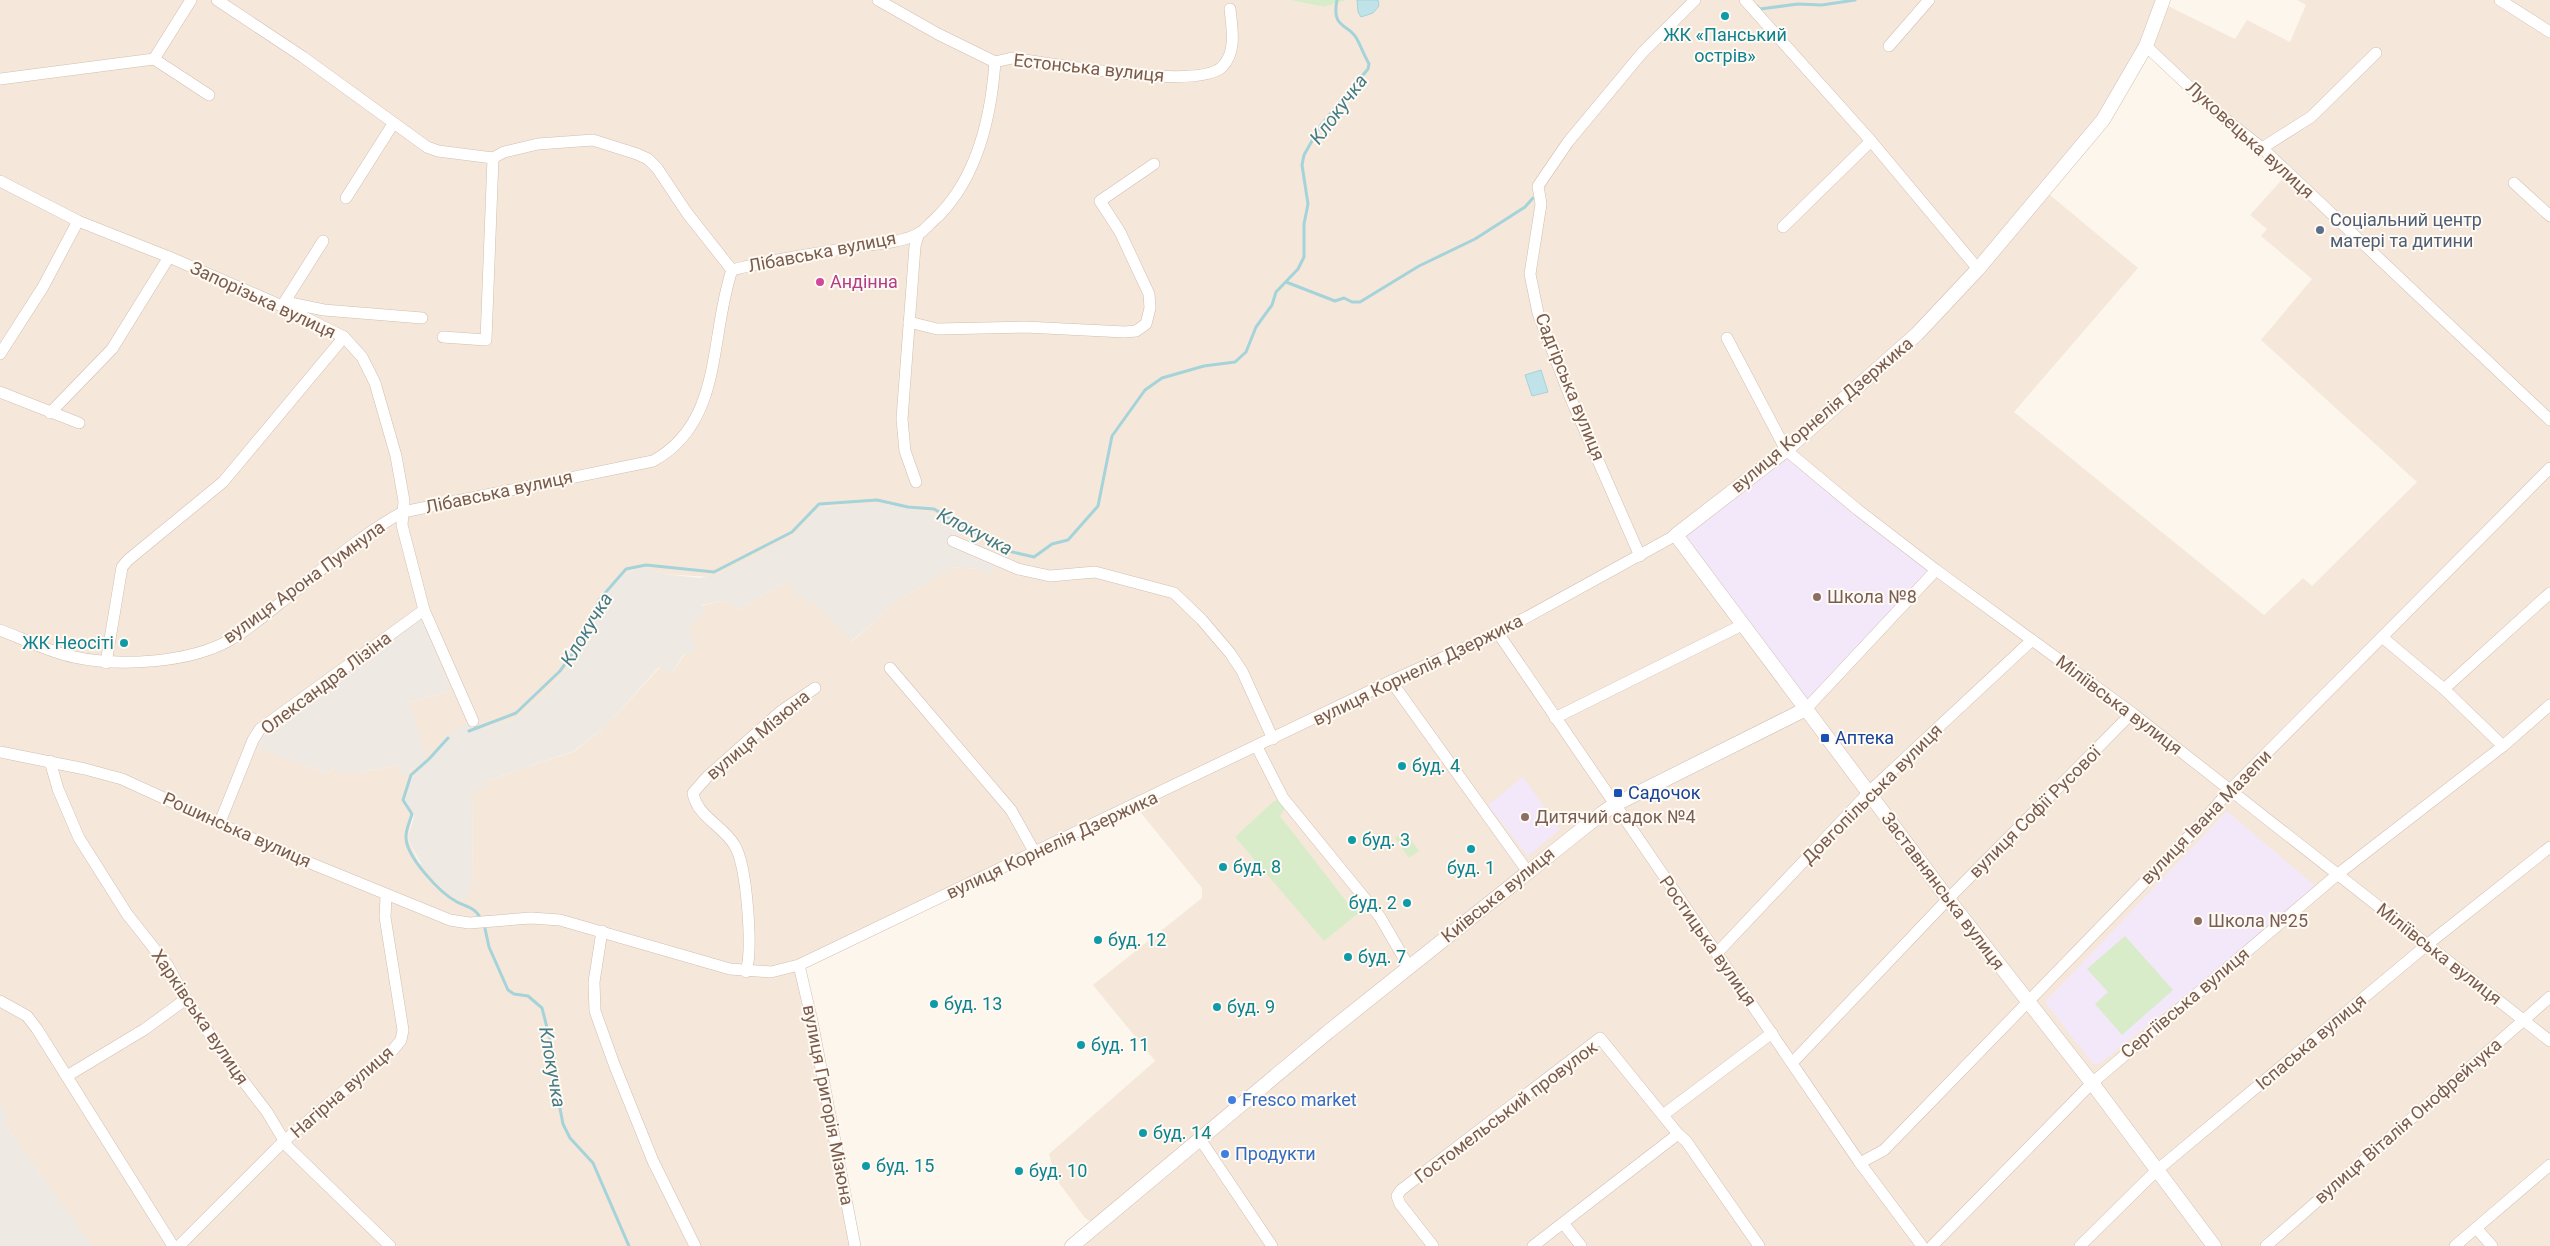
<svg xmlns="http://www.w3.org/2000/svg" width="2550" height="1246" viewBox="0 0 2550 1246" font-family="Roboto,sans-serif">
	<rect width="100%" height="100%" fill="#fdf6ec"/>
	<path fill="#f5e8da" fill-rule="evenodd" d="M0 0H1290L1324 7 1347 0H2170L2168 6 2235 39 2247 20 2290 42 2306 5 2297 0H2550V1246H1070L1095 1224 1085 1218 1056 1179 1049 1154 1155 1061 1093 985 1202 898V888L1141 813 1138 804 799 966 856 1246H93L4 1124 0 1103ZM2148 51 2286 175 2250 215 2267 229 2261 236 2312 279 2261 340 2417 482 2312 586 2303 578 2264 615 2014 412 2138 268 2045 191ZM889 504 911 511 927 512 945 518 944 520 958 529 950 545 991 574 977 569 949 567V573H942L889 606 877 620 852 641 813 600 802 596 788 581 736 611 731 603 723 601 700 606 688 629 691 640 686 652 672 673 660 667 607 725 575 751 486 781 473 792 472 887 419 863 408 839 413 811 405 802 413 775 469 722 474 732 508 721 517 718 546 692 577 658 597 611 609 591 624 574 642 567 664 574 709 577 719 574 783 542 795 535 826 506ZM360 662 451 691 409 702 426 761 402 775 398 765 356 773H339L340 770 332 768 329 774 258 748 262 736Z"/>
	<g fill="#efe9e4">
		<path d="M880 503 927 512 945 519 944 521 958 529 953 541 995 565 991 575 977 569 949 567V573H942L889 606 877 620 851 641 813 601 806 604 802 596H797L788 581 736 611 731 603 723 601 701 605 706 612 688 629 694 637 691 640 697 647 689 655 686 652 683 655 672 673 659 667 607 725 574 751 486 781 487 786 473 792 472 887 464 900 454 897 443 889 424 869 408 839 414 815 405 800 413 775 425 762 402 775 398 765 356 773H339V770L332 768 329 774 257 748 262 736 270 732 277 724 416 621 420 620 425 624 451 691 409 702 427 761 444 737 469 722 474 731 508 721 517 718 546 692 577 658 597 611 609 591 624 574 642 567 664 574 700 578 719 574 795 535 819 507Z"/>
		<path d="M0 1103 10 1120 4 1124 93 1246H0Z"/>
	</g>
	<g fill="#f3e8fa">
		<path d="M1786 451 1936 570 1806 708 1677 534Z"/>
		<path d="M1523 777 1560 829 1528 856 1488 805Z"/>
		<path d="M2227 811 2315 886 2239 953 2099 1064H2093L2045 1002Z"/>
	</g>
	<g fill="#d8ecc9">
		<path d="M1290 0H1347L1324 7Z"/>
		<path d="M1279 800 1285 808 1280 816 1350 906 1358 901 1361 907 1360 912 1324 941 1235 837 1274 801Z"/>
		<path d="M1405 831 1419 851 1409 858 1395 838Z"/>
		<path d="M2125 936 2173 990 2122 1035 2095 1004 2108 992 2087 969Z"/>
	</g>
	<g fill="#bfe3e8" stroke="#a5d3da">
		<path d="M1357 0H1378L1379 6 1373 13 1361 17 1358 12Z"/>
		<path d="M1541 370 1548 392 1532 396 1525 375Z"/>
	</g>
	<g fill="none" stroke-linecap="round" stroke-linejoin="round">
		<g stroke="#a5d3da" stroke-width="3">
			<path d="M1757 6 1760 9 1798 4 1822 5 1855 0"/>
			<path d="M1286 282 1335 301 1344 298 1352 302H1360L1419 266 1475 239 1525 207 1533 198"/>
			<path d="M469 731 516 713 560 671 576 649 599 600 626 569 646 565 714 572 792 532 819 504 877 500 908 507 934 509 966 528 996 541 1008 551 1034 557 1052 544 1068 540 1098 506 1112 436 1145 390 1162 378 1204 366 1235 362 1246 352 1256 327 1272 305 1276 292 1298 269 1304 257V224L1308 204 1302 165 1304 155 1321 125 1368 69 1369 64C1364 55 1361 47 1357 39 1349 23 1331 30 1337 0"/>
			<path d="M448 738 429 759 411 775 403 800 412 814C410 821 406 829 406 836 405 856 440 893 457 902 467 907 475 907 481 919"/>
			<path d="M484 924 489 947 508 990 514 994 528 996 542 1008 554 1055V1078L563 1124 570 1138 593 1163 629 1246"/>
		</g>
		<g stroke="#d1beb0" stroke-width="12">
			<g id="minor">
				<path d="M217 0 303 57 427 147 438 151 493 158 504 152 538 144 593 140 637 154 648 159 657 168 687 213 732 270"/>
				<path d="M878 0 938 34 995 62 1012 58C1050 63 1197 91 1222 67 1237 52 1232 28 1230 9"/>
				<path d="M1745 0 1871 141"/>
				<path d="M2500 0 2550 32"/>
				<path d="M1889 46 1929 0"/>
				<path d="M2146 46 2215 111 2262 148 2550 420"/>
				<path d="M154 59 191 0"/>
				<path d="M0 79 154 59 209 95"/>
				<path d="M2262 148 2311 117 2376 53"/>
				<path d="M0 181 78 221 169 257 282 306 344 337 362 357 375 383 396 456 404 501 402 525 424 610 473 721"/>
				<path d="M2514 183 2550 216"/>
				<path d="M346 198 393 124"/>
				<path d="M1783 227 1871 141 1978 269"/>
				<path d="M282 306 290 303 324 310 422 318"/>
				<path d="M282 306 323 241"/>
				<path d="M909 322 937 329 1025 327 1125 332 1136 331 1146 324 1150 308 1149 294 1120 232 1100 201 1154 164"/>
				<path d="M443 337 486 340 493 158"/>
				<path d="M1727 338 1786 450 1858 510 1936 570 2132 713 2550 1041"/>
				<path d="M0 354 43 287 78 221"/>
				<path d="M0 392 79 423"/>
				<path d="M50 413 112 349 169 257"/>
				<path d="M916 482 905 451 902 419 915 246 919 233"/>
				<path d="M953 541 1018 569 1050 576 1095 572 1174 593 1202 620 1230 653 1242 671 1273 739"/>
				<path d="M1640 556 1571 399 1538 313 1530 274 1541 204 1538 186 1568 142 1642 53 1695 0"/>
				<path d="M0 630C24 639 49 652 74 657 120 667 189 663 230 640 247 630 264 616 279 604 320 572 357 537 403 512L653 461C724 422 709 337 732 270 772 259 813 254 855 247 875 244 900 243 918 234 924 231 928 225 933 221 976 182 991 118 995 62"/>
				<path d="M1498 633 1860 1163 1922 1246"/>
				<path d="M2382 637 2444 689 2503 746"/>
				<path d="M106 663 122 567 128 560 223 482 344 337"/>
				<path d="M890 668 1011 810 1035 853"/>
				<path d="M1391 681 1528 872"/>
				<path d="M2444 689 2550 593"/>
				<path d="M1806 709 1936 570"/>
				<path d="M1555 718 1742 625"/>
				<path d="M1257 747 1283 798 1380 917 1409 967"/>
				<path d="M0 752 85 769 122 779 266 845 450 920 469 923 531 918 560 920 730 969 771 972 799 965 1391 681 1498 633 1676 535"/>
				<path d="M50 761 58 789 79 838 127 914 168 966 186 999 225 1057 267 1112 288 1147 390 1246"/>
				<path d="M220 822 253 740 260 729 424 610"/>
				<path d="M602 931 594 982 595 1011 614 1064 653 1161 695 1246"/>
				<path d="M1717 953 1869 792 2032 640"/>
				<path d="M799 965 812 1021 855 1246"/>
				<path d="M746 972C753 949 747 867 735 846 724 826 697 817 693 793L707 777 780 712 815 688"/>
				<path d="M0 1001 27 1016 37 1029 173 1246"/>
				<path d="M1792 1063 1948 899 2132 713"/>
				<path d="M67 1076 145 1029 186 999"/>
				<path d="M1663 1115 1772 1033"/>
				<path d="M1200 1139 1272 1246"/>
				<path d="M1860 1163 1884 1150 2196 829 2230 790 2550 468"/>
				<path d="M1563 1223 1581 1246"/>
				<path d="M2476 1228 2492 1246"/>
				<path d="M179 1246 284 1141 393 1050 401 1040 403 1030 385 917 386 896"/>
				<path d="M1433 1246 1400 1204 1397 1196 1401 1190 1600 1038 1678 1134 1686 1141 1759 1246"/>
				<path d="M1533 1246 1678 1134"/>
				<path d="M1932 1246 2092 1083 2338 874 2503 746 2550 705"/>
				<path d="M2080 1246 2156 1171 2428 944 2550 847"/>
				<path d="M2266 1246 2550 997"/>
				<path d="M2455 1246 2550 1165"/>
			</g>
		</g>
		<g stroke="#d1beb0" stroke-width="15">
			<g id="tertiary">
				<path d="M2163 0 2146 46 2103 120 1978 269 1917 334 1786 450 1676 535 1948 899 2092 1083 2214 1246"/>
				<path d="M1072 1246 1328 1032 1601 814 1614 805 1806 709"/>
			</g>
		</g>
		<use href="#minor" stroke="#fff" stroke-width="11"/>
		<use href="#tertiary" stroke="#fff" stroke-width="14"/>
	</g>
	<g fill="#0f9aa8" stroke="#fffaf3" stroke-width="2">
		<circle cx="1725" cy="16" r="5"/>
		<circle cx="124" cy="643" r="5"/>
		<circle cx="1402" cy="766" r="5"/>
		<circle cx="1352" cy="840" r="5"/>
		<circle cx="1471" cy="849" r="5"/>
		<circle cx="1223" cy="867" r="5"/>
		<circle cx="1407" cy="903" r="5"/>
		<circle cx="1098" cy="940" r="5"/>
		<circle cx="1348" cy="957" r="5"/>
		<circle cx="934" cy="1004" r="5"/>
		<circle cx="1217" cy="1007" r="5"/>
		<circle cx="1081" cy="1045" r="5"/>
		<circle cx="1143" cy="1133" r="5"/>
		<circle cx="866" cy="1166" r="5"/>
		<circle cx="1019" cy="1171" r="5"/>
	</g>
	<circle fill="#5c6f8a" stroke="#fffaf3" stroke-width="2" cx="2320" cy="230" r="5"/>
	<circle fill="#d1479c" stroke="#fffaf3" stroke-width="2" cx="820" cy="282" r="5"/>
	<g fill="#8d6e63" stroke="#fffaf3" stroke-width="2">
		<circle cx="1817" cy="597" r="5"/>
		<circle cx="1525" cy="817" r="5"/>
		<circle cx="2198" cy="921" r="5"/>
	</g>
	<g fill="#1a4fb4" stroke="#fffaf3" stroke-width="2">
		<rect x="1820" y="733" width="10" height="10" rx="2.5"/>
		<rect x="1613" y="788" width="10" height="10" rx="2.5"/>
	</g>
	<g fill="#3f7fe0" stroke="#fffaf3" stroke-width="2">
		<circle cx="1232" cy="1100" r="5"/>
		<circle cx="1225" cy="1154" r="5"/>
	</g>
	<g text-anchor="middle" stroke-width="4" stroke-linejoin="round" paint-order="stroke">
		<g font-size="18" fill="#0d838f" stroke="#fffaf3" text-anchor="start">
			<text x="1725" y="41" text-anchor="middle">ЖК «Панський<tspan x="1725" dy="21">острів»</tspan></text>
			<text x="114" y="649" text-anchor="end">ЖК Неосіті</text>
			<text x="1412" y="772">буд. 4</text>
			<text x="1362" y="846">буд. 3</text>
			<text x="1233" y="873">буд. 8</text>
			<text x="1471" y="874" text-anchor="middle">буд. 1</text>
			<text x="1397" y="909" text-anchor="end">буд. 2</text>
			<text x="1108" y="946">буд. 12</text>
			<text x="1358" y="963">буд. 7</text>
			<text x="944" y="1010">буд. 13</text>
			<text x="1227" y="1013">буд. 9</text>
			<text x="1091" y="1051">буд. 11</text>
			<text x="1153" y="1139">буд. 14</text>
			<text x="876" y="1172">буд. 15</text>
			<text x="1029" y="1177">буд. 10</text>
		</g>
		<g font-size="18" fill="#7a5c4d" stroke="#fffaf3">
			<text transform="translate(1089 68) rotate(6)" y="6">Естонська вулиця</text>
			<text transform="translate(2250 140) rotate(42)" y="6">Луковецька вулиця</text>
			<text transform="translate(822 252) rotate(-11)" y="6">Лібавська вулиця</text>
			<text transform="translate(263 300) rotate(25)" y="6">Запорізька вулиця</text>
			<text transform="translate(1570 387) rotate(68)" y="6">Садгірська вулиця</text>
			<text transform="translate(1822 415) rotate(-40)" y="6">вулиця Корнелія Дзержика</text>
			<text transform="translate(499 492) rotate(-12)" y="6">Лібавська вулиця</text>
			<text transform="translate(304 582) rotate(-36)" y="6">вулиця Арона Пумнула</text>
			<text transform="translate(1418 670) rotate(-26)" y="6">вулиця Корнелія Дзержика</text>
			<text transform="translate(326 683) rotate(-37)" y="6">Олександра Лізіна</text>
			<text transform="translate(2119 705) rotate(37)" y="6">Міліївська вулиця</text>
			<text transform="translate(758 735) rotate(-40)" y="6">вулиця Мізюна</text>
			<text transform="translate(1872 794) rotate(-45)" y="6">Довгопільська вулиця</text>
			<text transform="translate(2035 812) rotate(-45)" y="6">вулиця Софії Русової</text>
			<text transform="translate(2206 817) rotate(-46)" y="6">вулиця Івана Мазепи</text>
			<text transform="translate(237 830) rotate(24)" y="6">Рошинська вулиця</text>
			<text transform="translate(1052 845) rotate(-25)" y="6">вулиця Корнелія Дзержика</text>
			<text transform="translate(1943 891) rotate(53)" y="6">Заставнянська вулиця</text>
			<text transform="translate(1498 895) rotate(-39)" y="6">Київська вулиця</text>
			<text transform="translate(1708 941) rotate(55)" y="6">Ростицька вулиця</text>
			<text transform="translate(2439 954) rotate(38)" y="6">Міліївська вулиця</text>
			<text transform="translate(2185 1003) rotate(-40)" y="6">Сергіївська вулиця</text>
			<text transform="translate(200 1017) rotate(56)" y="6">Харківська вулиця</text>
			<text transform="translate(2311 1042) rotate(-40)" y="6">Іспаська вулиця</text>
			<text transform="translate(342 1092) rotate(-41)" y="6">Нагірна вулиця</text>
			<text transform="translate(828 1105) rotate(79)" y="6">вулиця Григорія Мізюна</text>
			<text transform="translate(1506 1112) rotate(-37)" y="6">Гостомельський провулок</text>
			<text transform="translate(2408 1121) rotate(-41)" y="6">вулиця Віталія Онофрейчука</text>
		</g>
		<g font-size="18" fill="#4e5e75" stroke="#fffaf3" text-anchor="start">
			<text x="2330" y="226">Соціальний центр<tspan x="2330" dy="21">матері та дитини</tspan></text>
		</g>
		<g font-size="18" fill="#b23c85" stroke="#fffaf3" text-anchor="start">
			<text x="830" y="288">Андінна</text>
		</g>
		<g font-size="18" fill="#785e54" stroke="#fffaf3" text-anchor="start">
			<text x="1827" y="603">Школа №8</text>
			<text x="1535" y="823">Дитячий садок №4</text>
			<text x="2208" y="927">Школа №25</text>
		</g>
		<g font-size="18" fill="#164399" stroke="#fffaf3" text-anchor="start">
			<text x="1835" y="744">Аптека</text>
			<text x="1628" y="799">Садочок</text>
		</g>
		<g font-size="18" fill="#366cbe" stroke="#fffaf3" text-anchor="start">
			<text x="1242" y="1106">Fresco market</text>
			<text x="1235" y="1160">Продукти</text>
		</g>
		<g font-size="19" font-style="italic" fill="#437c86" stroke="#fffaf3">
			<text transform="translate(1338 109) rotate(-53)" y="7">Клокучка</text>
			<text transform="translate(975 531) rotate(27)" y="7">Клокучка</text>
			<text transform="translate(586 629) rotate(-59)" y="7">Клокучка</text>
			<text transform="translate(553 1067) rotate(80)" y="7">Клокучка</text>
		</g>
	</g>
</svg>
